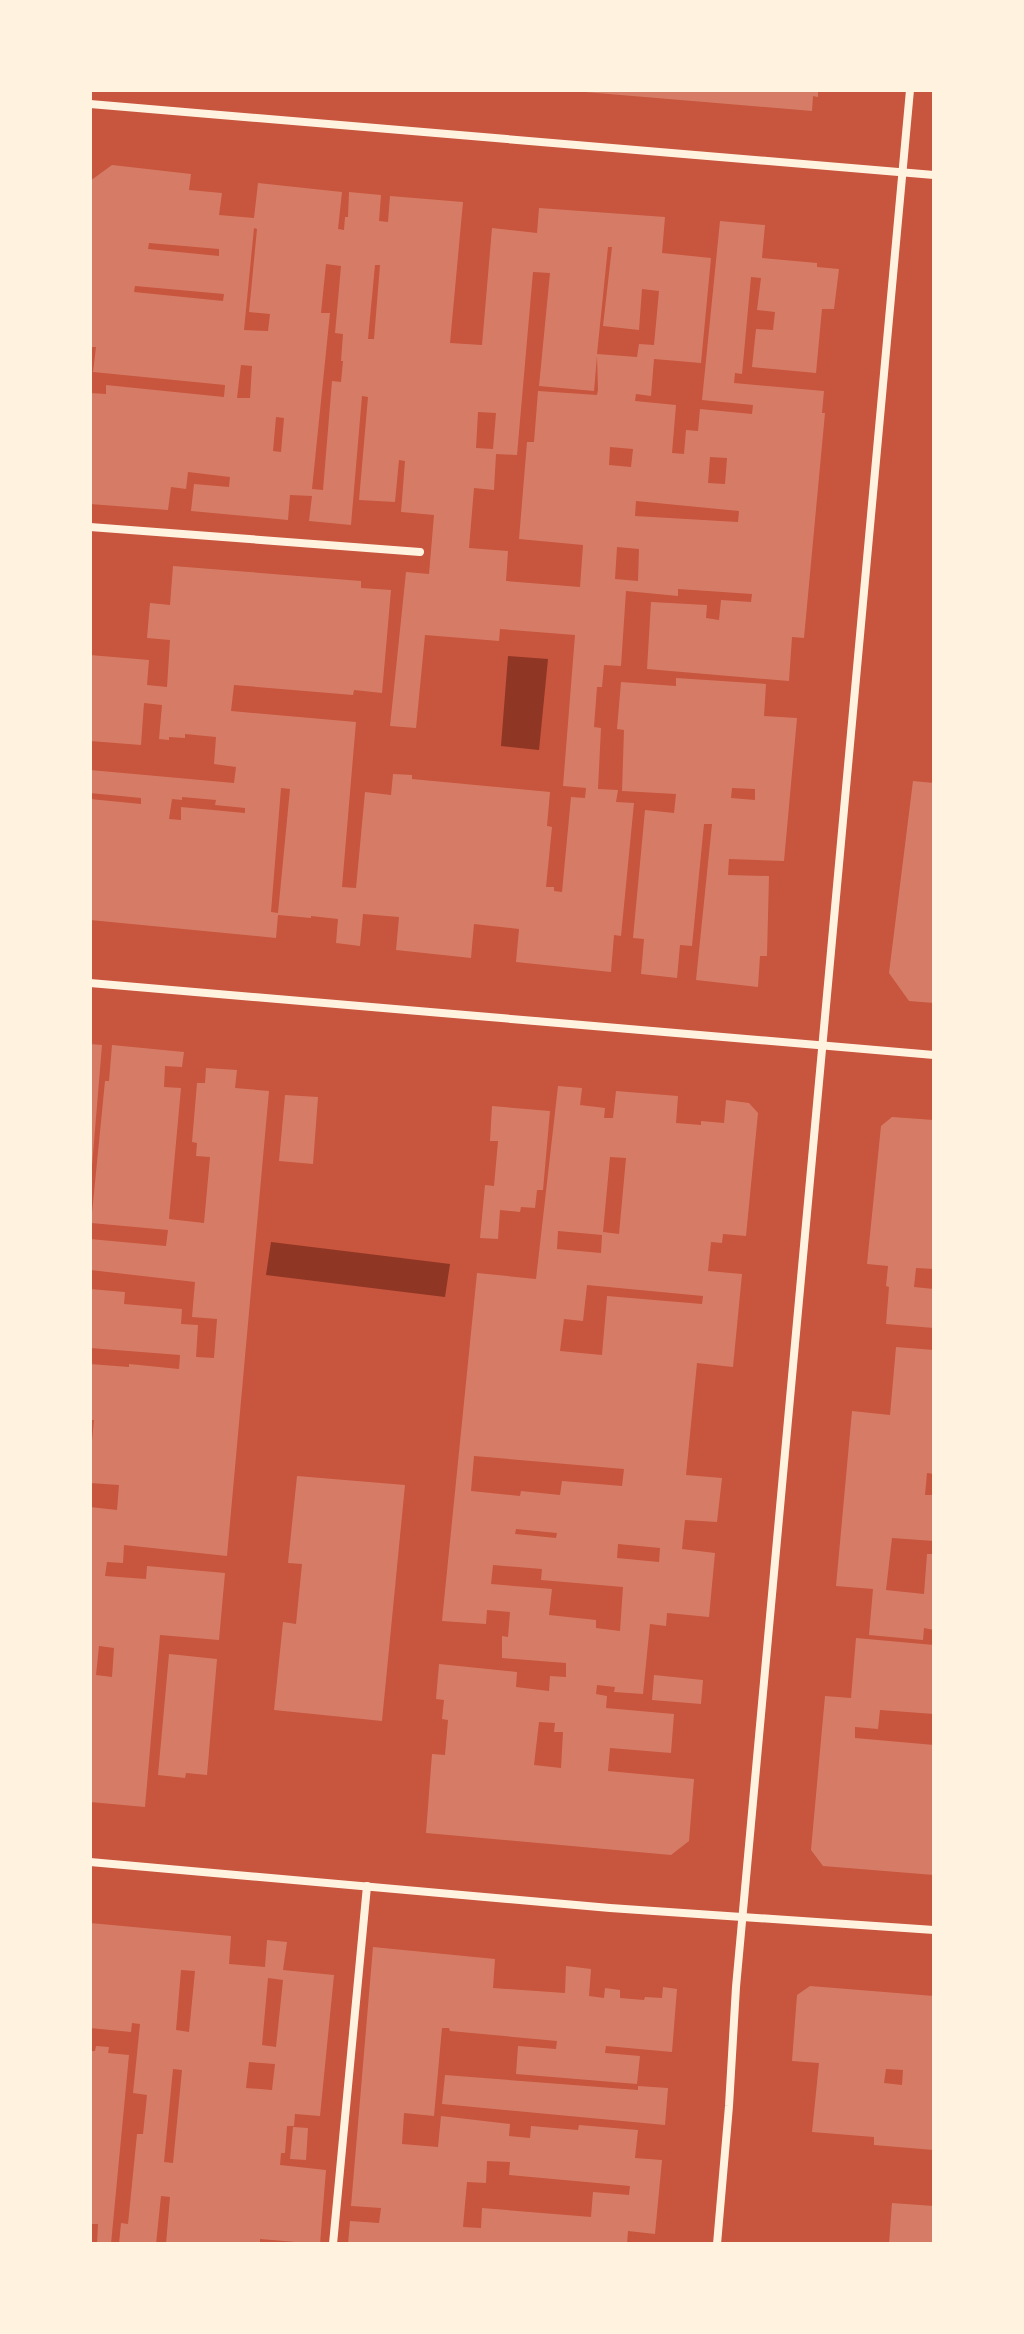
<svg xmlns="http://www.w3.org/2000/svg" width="1024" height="2334" viewBox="0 0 1024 2334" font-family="'Public Sans',sans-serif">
	<rect width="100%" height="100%" fill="#c8553d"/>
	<g fill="#8f3625">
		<path d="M508 656 548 659 539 750 501 746Z"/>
		<path d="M271 1242 450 1264 445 1297 266 1275Z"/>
	</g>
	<g fill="#d67c66" fill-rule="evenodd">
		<path d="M585 90H818V97L813 96 812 111 585 92Z"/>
		<path d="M112 165 191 174 189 190 222 193 219 215 254 218 258 183 342 192 338 229 344 230 345 217H348L349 192 381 195 379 221 388 222 390 196 463 202 450 343 482 345 492 228 537 233 539 208 665 217 662 253 711 258 701 363 654 359 651 396 636 394 635 401 676 405 672 453 684 454 686 430 698 431 700 409 752 414 753 405 702 400 720 221 765 225 762 258 817 263V267L839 269 834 309H822L816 373 752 367 756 329 773 330 775 312 757 310 761 278 751 277 742 374 735 373 734 383 824 391 822 413H825L804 638 792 637 789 681 647 669 651 602 707 605 706 618 719 620 721 600 751 602 752 594 678 589V596L626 591 621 666 604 665 602 687H597L594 727 601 728 598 789 618 790 616 802 634 803 621 936 614 935 611 972 516 962 519 929 474 924 471 958 396 950 399 917 363 914 360 946 336 943 338 919 311 916V918L278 915 276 938 90 920V799L141 804V798L90 793V770L234 783 236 767 214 764 216 737 185 734V738L169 737V740L159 739 162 705 144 703 141 745 90 741V655L149 660 147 685 167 687 170 640 147 638 150 603 170 605 173 566 361 581V588L391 590 382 693 354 690 353 695 234 685 231 711 356 722 342 887 356 888 365 792 391 795 393 774 412 775V779L550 792 547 826 552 827 546 887H554V891L562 892 571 797 585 798 586 788 563 786 575 635 500 629 499 641 425 635 416 728 390 726 406 572 429 574 434 515 401 512 405 461 399 460 395 502 359 500 368 397 362 396 351 525 309 521 312 496 290 495 288 520 191 511 194 484 229 487 230 477 188 472 186 489 171 487 168 510 90 504V393L106 394V385L224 397 225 385 93 372 96 347H90V181ZM254 228 257 229 249 312 270 314 268 331 244 330ZM149 243 219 249V256L148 249ZM608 247H612L603 326 639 330 642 289 659 291 654 345 639 344 637 357 597 354ZM326 264 341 266 335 333 343 334 341 361H343L341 382 332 381 323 490 312 489 330 313H321ZM375 265H380L374 339H368ZM533 272 550 273 539 386 594 391 597 356 598 390 597 395 538 391 534 442H527L519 539 583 545 580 587 506 581 508 551 469 548 474 488 494 490 496 454 517 455ZM135 286 224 294 223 301 134 292ZM241 365 252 366 250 398H237ZM478 412 496 413 493 449 476 448ZM276 417 284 418 281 452 273 451ZM610 447 633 449 631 467 609 465ZM710 457 727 458 725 484 708 483ZM636 501 739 511 738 522 635 516ZM617 547 639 549 638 581 615 579ZM281 788 290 789 278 913 271 912ZM182 797 216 800 215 805 245 808V813L181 807V820L169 819 172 799 182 800Z"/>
		<path d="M676 678 766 684 764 716 797 718 784 861 729 859 728 875 769 876 767 956H760L758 987 696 980 712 824H704L692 946 680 945 677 978 641 974 644 939 633 938 645 810 674 813 676 794 622 791 624 730 617 729 621 682 676 686ZM732 788 755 789V800L731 798Z"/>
		<path d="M913 781 934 783V1003L909 1001 889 973Z"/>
		<path d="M90 1044 102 1045 92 1166 90 1165Z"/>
		<path d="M112 1045 184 1052 182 1067 165 1066 164 1087 181 1088 169 1219 204 1223 210 1157 196 1156 197 1143 192 1142 197 1083H205L206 1068 237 1070 235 1088 269 1091 227 1556 124 1545 123 1563 107 1562 105 1576 146 1579 147 1566 225 1573 219 1640 160 1635 145 1807 90 1802V1507L117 1510 119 1485 90 1483V1441H92L94 1420H90V1364L129 1367V1364L179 1369 180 1355 90 1348V1289L125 1292 124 1304 182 1309 181 1324 198 1325 196 1357 214 1358 217 1319 192 1317 195 1282 90 1270V1239L166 1246 168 1230 91 1223 105 1081H109ZM99 1646 114 1648 112 1677 96 1675Z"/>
		<path d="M558 1086 582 1088 580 1105 605 1108 604 1118H613L616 1091 678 1096 676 1123 701 1125V1121L724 1123 726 1100 749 1103 758 1113 746 1236 723 1234 722 1243 711 1242 708 1271 742 1274 733 1367 697 1363 686 1475 722 1478 717 1522 685 1520 682 1549 715 1553 709 1617 667 1613 666 1626 650 1624 643 1694 614 1692 615 1687 597 1685 596 1694 607 1696 606 1708 674 1714 671 1753 610 1748 608 1771 694 1779 689 1841 671 1855 426 1833 432 1754 445 1755 448 1720 442 1719 444 1700 436 1699 439 1664 517 1672 516 1687 549 1691 550 1676 566 1677V1663L502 1658V1636L508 1637 510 1612 487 1610 486 1624 442 1621 477 1273 536 1279ZM610 1157 626 1158 619 1234 603 1232ZM558 1231 602 1235 601 1253 557 1249ZM587 1285 703 1296 702 1304 607 1296 602 1355 560 1351 564 1319 583 1321ZM474 1456 624 1469 622 1486 562 1481 560 1495 521 1491 520 1496 471 1491ZM516 1529 557 1533 556 1538 515 1534ZM618 1544 660 1548 659 1562 617 1558ZM493 1565 542 1569 541 1580 623 1587 620 1631 596 1628V1620L549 1615 552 1589 491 1584ZM539 1722 555 1723 554 1732H563L561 1768 534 1765Z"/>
		<path d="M285 1095 318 1097 313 1164 279 1161Z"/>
		<path d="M492 1106 550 1111 543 1190H537L535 1208 521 1207 520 1212 500 1210 498 1239 480 1238 485 1185 494 1186 498 1141H490Z"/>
		<path d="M892 1117 934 1120V1269L916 1268 914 1287 934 1289V1328L886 1324 889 1287 886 1286 888 1266 867 1264 881 1126Z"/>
		<path d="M896 1347 934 1350V1474L927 1473 925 1495H934V1541L892 1538 886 1590 924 1594 927 1554H934V1630L924 1628 923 1640 869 1635 873 1589 836 1586 852 1411 890 1415Z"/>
		<path d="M297 1476 405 1485 382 1721 274 1710 283 1622 296 1624 302 1564 288 1563Z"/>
		<path d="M856 1638 934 1645V1714L880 1710 878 1729 855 1727V1738L934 1745V1875L823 1866 811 1850 825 1696 851 1698Z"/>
		<path d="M169 1654 217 1659 207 1775 186 1773 185 1778 158 1775Z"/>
		<path d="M654 1675 703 1680 701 1704 652 1700Z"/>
		<path d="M90 1923 231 1936 229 1964 265 1967 267 1940 287 1942 283 1970 334 1975 320 2116 295 2114 294 2126H287L285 2153H281L280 2165 326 2170 320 2244 260 2239V2244H166L170 2197 161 2196 156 2244H119L121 2223 128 2224 137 2134H143L147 2095 133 2093 140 2024 132 2023 131 2032 90 2028ZM181 1970 195 1971 189 2032 176 2030ZM268 1978 283 1980 276 2047 262 2045ZM249 2062 275 2064 272 2090 246 2088ZM173 2069 182 2070 173 2163 164 2162Z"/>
		<path d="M373 1947 495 1959 493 1988 565 1993 566 1966 591 1969 589 1996 604 1998 605 1988 620 1990V1998L644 2000 645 1997 662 1998 663 1987 677 1989 672 2052 606 2046 605 2053 640 2056 637 2084 516 2074 518 2046 556 2049 557 2041 450 2031 449 2028H442L434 2116 404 2113 402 2144 438 2147 441 2116 510 2124 509 2136 530 2138 531 2126 578 2130 579 2125 638 2130 635 2158 662 2160 655 2234 628 2231 627 2244H348L350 2221 379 2223 381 2208 351 2206ZM487 2161 510 2162 509 2175 630 2186 629 2195 593 2192 591 2217 482 2208 481 2228 463 2227 467 2182 486 2183Z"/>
		<path d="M810 1986 934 1996V2150L874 2145V2137L812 2132 819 2063 792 2061 797 1995ZM886 2069 903 2070 902 2085 884 2083Z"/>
		<path d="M96 2046 109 2047 108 2053 129 2055 111 2244H97L98 2224H90V2051H95Z"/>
		<path d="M445 2075 638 2090V2086L668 2088 665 2125 442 2104Z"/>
		<path d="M293 2127 308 2128 306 2160 290 2159Z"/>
		<path d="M892 2203 934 2206V2244H889Z"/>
	</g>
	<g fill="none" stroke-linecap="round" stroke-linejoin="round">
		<g stroke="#fff3e0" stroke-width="8">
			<path d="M90 104 934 175"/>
			<path d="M90 527 420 552"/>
			<path d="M90 983 934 1055"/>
			<path d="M90 1862 610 1908 934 1930"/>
			<path d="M333 2244 367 1886"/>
			<path d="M717 2244 729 2106 736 1987 910 90"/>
		</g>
	</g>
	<rect width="1024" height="2334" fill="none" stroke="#fff3e0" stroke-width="184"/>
</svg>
